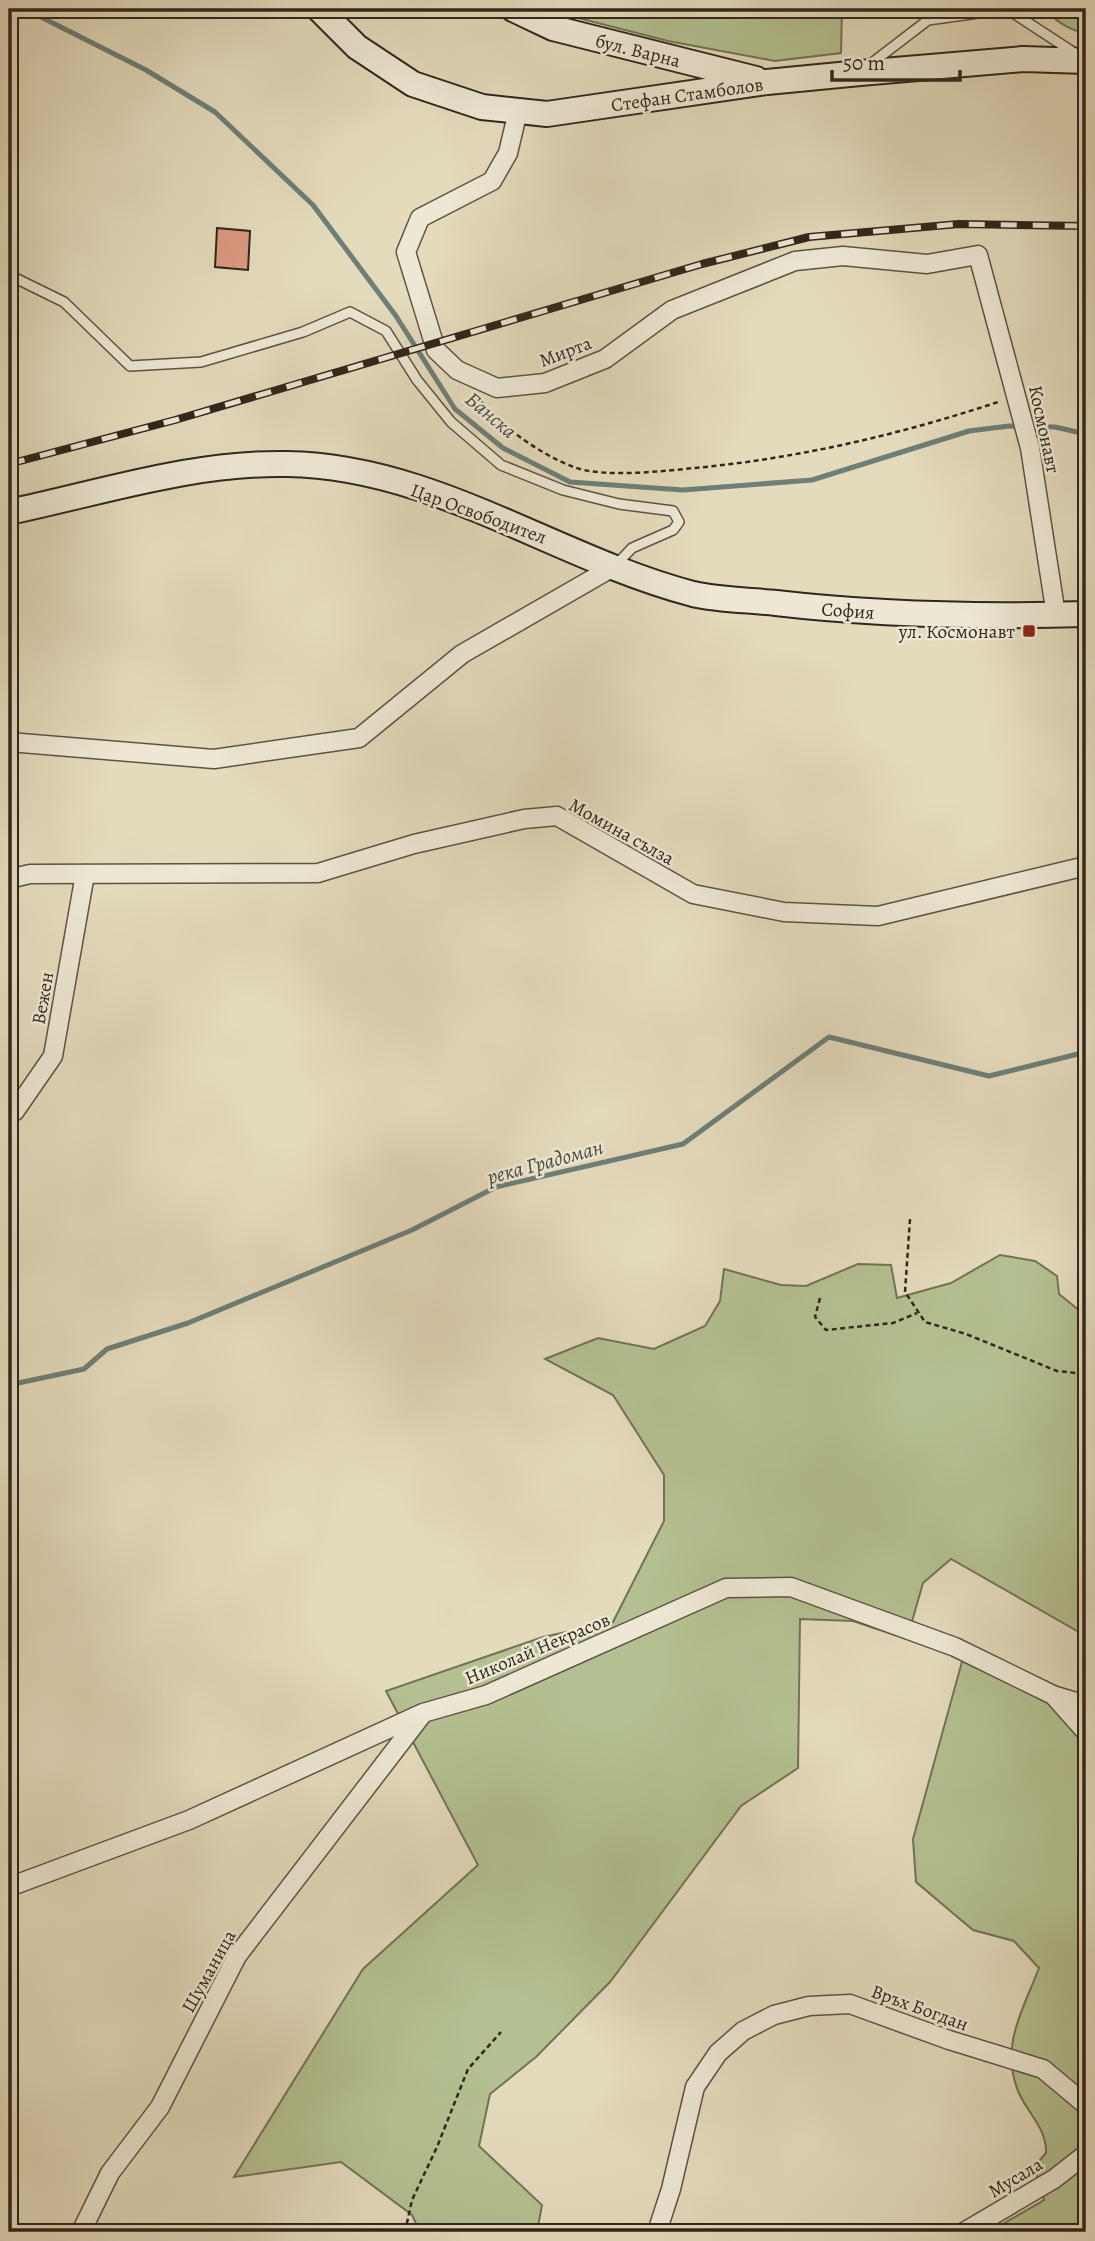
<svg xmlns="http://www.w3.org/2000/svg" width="1095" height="2241" viewBox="0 0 1095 2241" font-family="Alegreya,serif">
	<rect width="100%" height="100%" fill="#e4dbbd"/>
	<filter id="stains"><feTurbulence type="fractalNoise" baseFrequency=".00286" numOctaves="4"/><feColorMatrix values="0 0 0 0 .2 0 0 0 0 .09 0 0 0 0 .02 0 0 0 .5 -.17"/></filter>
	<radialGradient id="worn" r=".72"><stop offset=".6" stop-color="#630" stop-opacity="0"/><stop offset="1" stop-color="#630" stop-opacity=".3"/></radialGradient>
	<g fill="#b4c091" stroke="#727356" stroke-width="2">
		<path d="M543 9H842L841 53 775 61 668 41Z"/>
		<path d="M1047 9H1086V32C1074 33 1052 20 1047 9Z"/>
		<path d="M1000 1255 1035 1261 1057 1276 1059 1294 1086 1316V1636L951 1559 923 1583 907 1639 853 1621 800 1619 798 1768 741 1806 610 1982 536 2057 490 2094 479 2146 542 2205 537 2232H420L412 2215 341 2162 234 2177 363 1969 478 1865 386 1691 543 1637 613 1622 664 1521V1475L613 1395 545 1359 598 1338 654 1349 705 1326 720 1301 724 1269 781 1285 806 1286 858 1264 891 1265 897 1298 951 1283Z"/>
		<path d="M963 1658 1086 1709V2232H989L1044 2200 1034 2167 1046 2153C1047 2128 1027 2113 1018 2091 1000 2045 1023 2010 1039 1968L1014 1941 973 1930 916 1882 913 1839Z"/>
	</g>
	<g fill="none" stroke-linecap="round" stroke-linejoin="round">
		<g stroke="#6d7f77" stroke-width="5">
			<path d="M25 9 146 70 215 112 313 205 396 316 455 409 503 448 570 482 683 490 812 480 969 431 1009 426 1055 427 1086 434"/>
			<path d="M9 1385 84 1369 107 1349 188 1323 412 1230 496 1187 683 1144 829 1037 989 1076 1086 1052"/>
		</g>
	</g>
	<path fill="#da9a82" stroke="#30261c" stroke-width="2" d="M217 228 250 231 248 270 215 267Z"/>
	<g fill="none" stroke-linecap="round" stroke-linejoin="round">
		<g stroke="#5d5344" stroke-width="12">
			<g id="lane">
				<path d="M868 66 928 20 1007 9 1076 54"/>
				<path d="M9 275 64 302 130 366 201 362 303 332 350 312 386 331 417 380 451 422 501 465 563 490 619 504 673 511 679 522 673 530 632 548 615 566"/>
			</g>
		</g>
		<g stroke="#5d5344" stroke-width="21">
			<g id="street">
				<path d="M518 111 508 153 492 181 420 218 406 252 436 350 457 370 497 388 545 383 605 359 672 310 795 261 843 256 927 264 978 255 1030 448 1056 615"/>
				<path d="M9 742 214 759 359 738 462 654 615 566"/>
				<path d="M9 879 30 874 318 873 414 844 524 819 557 816 693 894 784 912 878 916 1086 866"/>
				<path d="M9 1114 15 1111 53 1056 85 874"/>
				<path d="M1054 1696 1086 1732"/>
				<path d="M9 1887 189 1820 423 1713 486 1695 726 1588 791 1587 955 1647 1053 1695 1086 1705"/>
				<path d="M81 2232 110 2173 160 2107 237 1956 421 1716"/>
				<path d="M657 2232 671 2189 695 2087 718 2053 743 2031 774 2015 809 2006 850 2004 949 2040 1043 2069 1086 2105"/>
				<path d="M964 2232 1054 2179 1086 2154"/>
			</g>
		</g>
		<g stroke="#30261c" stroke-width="28">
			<g id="secondary">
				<path d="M319 9 357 47 413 84 482 107 547 114 767 82 860 73 1023 59 1086 61"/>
				<path d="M513 9 553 28 756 79"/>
				<path d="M9 512C100 493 193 462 287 464 433 466 556 558 693 594 719 600 749 600 776 603 879 615 983 617 1086 614"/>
			</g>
		</g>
		<g stroke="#30261c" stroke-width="2.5" stroke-dasharray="5 3.5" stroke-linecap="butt">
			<path d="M480 400C500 427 556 466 589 471 623 476 662 471 695 468 800 458 902 434 1001 401"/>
			<path d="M910 1219 905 1292 925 1322 966 1334 1057 1371 1086 1374"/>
			<path d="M820 1298 815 1317 826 1330 893 1323 917 1313"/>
			<path d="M9 2231 10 2232"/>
			<path d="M405 2232 412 2200 437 2147 468 2069 501 2032"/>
		</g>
		<use href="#lane" stroke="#ede8d4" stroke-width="9"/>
		<use href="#street" stroke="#ede8d4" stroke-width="18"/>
		<use href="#secondary" stroke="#ede8d4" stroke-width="24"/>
		<g stroke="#30261c" stroke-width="8">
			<path id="rail" d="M9 464 175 420 702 264 809 237 959 224 1086 226"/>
		</g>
		<use href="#rail" stroke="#ede8d4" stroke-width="5" stroke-dasharray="16" stroke-linecap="butt"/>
	</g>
	<rect fill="#8f2418" stroke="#ede8d4" stroke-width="2.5" x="1022" y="624" width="14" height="14" rx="3.5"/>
	<g text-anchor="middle" stroke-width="5" stroke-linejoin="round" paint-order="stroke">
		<g font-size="19" fill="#30261c" stroke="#ede8d4">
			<text transform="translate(638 50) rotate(14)" y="7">бул. Варна</text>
			<text transform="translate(687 94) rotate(-8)" y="7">Стефан Стамболов</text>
			<text transform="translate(565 351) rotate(-21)" y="7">Мирта</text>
			<text transform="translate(1045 429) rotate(78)" y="7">Космонавт</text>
			<text transform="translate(479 513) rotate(20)" y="7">Цар Освободител</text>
			<text transform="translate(848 610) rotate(4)" y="7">София</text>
			<text transform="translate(622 831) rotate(29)" y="7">Момина сълза</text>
			<text transform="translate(42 998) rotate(-80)" y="7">Вежен</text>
			<text transform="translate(537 1648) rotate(-23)" y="7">Николай Некрасов</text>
			<text transform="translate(208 1971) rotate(-61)" y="7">Шуманица</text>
			<text transform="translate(920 2007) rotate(20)" y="7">Връх Богдан</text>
			<text transform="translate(1015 2177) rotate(-31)" y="7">Мусала</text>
		</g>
		<g font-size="19" fill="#30261c" stroke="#ede8d4" text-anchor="end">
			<text x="1015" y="638">ул. Космонавт</text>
		</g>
		<g font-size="21" font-style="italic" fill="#494b42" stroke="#ede8d4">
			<text transform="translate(491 415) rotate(40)" y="7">Банска</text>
			<text transform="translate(545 1162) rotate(-15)" y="7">река Градоман</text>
		</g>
	</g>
	<rect width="1095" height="2241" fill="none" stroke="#e4dbbd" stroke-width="35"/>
	<rect x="10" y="10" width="1074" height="2220" fill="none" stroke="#30261c" stroke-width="3.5"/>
	<rect x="18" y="18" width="1060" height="2206" fill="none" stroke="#30261c" stroke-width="2"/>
	<path d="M832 70v10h128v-10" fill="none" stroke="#30261c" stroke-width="3.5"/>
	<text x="843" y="70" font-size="21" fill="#30261c" stroke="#ede8d4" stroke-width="5" paint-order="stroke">50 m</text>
	<rect width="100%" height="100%" filter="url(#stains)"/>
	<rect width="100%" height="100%" fill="url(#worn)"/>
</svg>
